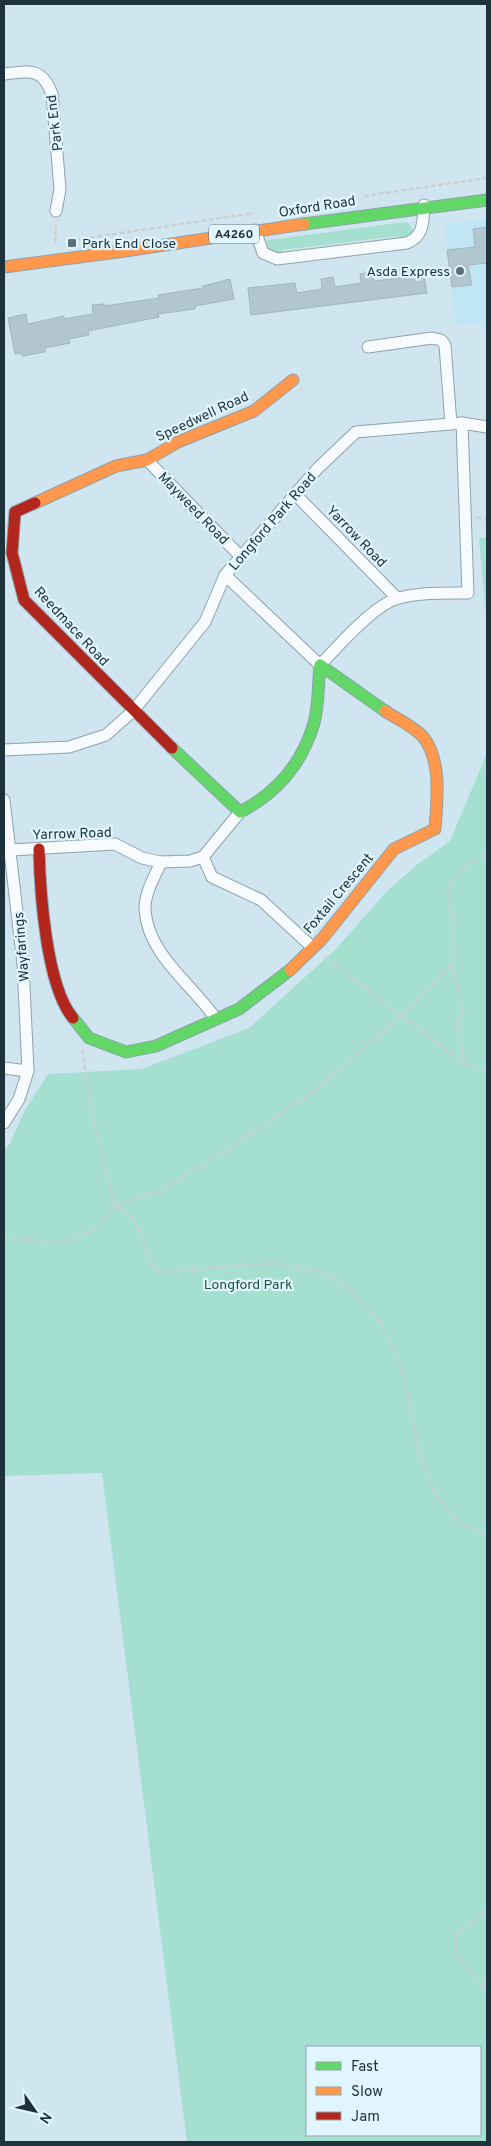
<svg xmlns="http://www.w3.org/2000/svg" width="491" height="2146" viewBox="0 0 491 2146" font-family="Overpass,sans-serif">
	<rect width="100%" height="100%" fill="#cfe6f0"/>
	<path fill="#c0e5f5" d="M487 219V322L456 325 447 250 446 224Z"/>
	<g fill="#a5dfcf" fill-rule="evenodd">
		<path d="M405 222 409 223 413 231 411 235 400 239 399 236 282 250V254L274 255 265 245 268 240Z"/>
		<path d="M479 538H487V627Z"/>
		<path d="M487 753V2142H187L102 1473 4 1476V1149L9 1145 25 1110 48 1074 142 1069 249 1028 335 950 388 890 418 864 450 841ZM307 2047H480V2135H307Z"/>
	</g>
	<g fill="#b1c6ce" stroke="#a2b6be">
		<path d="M487 227V263L468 265 472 285 452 287 447 250 475 247 473 229Z"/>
		<path d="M413 267 414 277 424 275 427 293 251 315 248 288 295 283 297 293 322 289 321 279 333 277 335 287 361 283 360 274 372 272 374 281 401 278 400 269Z"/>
		<path d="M230 279 234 299 195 306V309L158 314 159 317 88 331 89 335 69 339 70 343 45 348V352L22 356 21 353 15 354 8 318 26 314 28 324 64 316V319L93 314 92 305 104 304V306L159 298 158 295 203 288V286Z"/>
	</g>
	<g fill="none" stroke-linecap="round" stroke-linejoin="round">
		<g stroke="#8ea2ab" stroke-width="13">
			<g id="street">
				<path d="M4 74C29 71 42 67 52 94L60 189 56 211"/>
				<path d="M255 230 263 253 277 259 407 243C424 236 423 222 424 205"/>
				<path d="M368 347 432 338 441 340 445 345 451 424"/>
				<path d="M147 460 241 557"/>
				<path d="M295 494 397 598"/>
				<path d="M225 575 320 665C338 647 374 604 399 598 422 592 445 593 468 593L462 423"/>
				<path d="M4 750 69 747 106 735 133 711 205 622 225 575 318 468 356 432 462 423 487 427"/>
				<path d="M4 800 23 964 28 1071 4 1068"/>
				<path d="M11 850 115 844 142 858 161 862 190 861 203 857 240 812"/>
				<path d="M203 857 212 877 261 900 312 947"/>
				<path d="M161 862C155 876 144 894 145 910 148 955 192 984 216 1019"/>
				<path d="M4 1123 19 1099 28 1071"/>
			</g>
		</g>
		<g stroke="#8ea2ab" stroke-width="13">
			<g id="fast">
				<path d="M304 224 487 200"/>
				<path d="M172 748 240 812C277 793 302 764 314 723 319 705 318 683 320 665L385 711"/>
				<path d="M73 1018 89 1038 126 1052 156 1046 239 1009 290 970"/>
			</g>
		</g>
		<g stroke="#8ea2ab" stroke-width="13">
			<g id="slow">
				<path d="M4 267 125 251 304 224"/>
				<path d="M35 503 116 466 147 460 178 442 254 411 293 380"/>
				<path d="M290 970 322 939 394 849 435 829C437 801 442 762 424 738 415 727 397 719 385 711"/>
			</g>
		</g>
		<g stroke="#8ea2ab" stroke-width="13">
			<g id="jam">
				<path d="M35 503 15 512 12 553 24 600 172 748"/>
				<path d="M39 849C40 891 46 986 73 1018"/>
			</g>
		</g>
		<g stroke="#cad1d4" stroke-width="2.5" stroke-dasharray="5 2.5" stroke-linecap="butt">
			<path d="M364 196 487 178"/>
			<path d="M75 240 254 213"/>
			<path d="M55 243 56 224"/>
			<path d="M477 517 487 520"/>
			<path d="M325 957 465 1064 487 1071"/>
			<path d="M82 1050 95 1129 115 1205 157 1192 226 1151 318 1088 402 1015 452 966"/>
			<path d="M465 1064 457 1025 463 1008 452 966V916L448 886 468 864 487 854"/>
			<path d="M4 1238C33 1239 70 1248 94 1229 102 1222 108 1213 115 1205L136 1220 151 1263 160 1272 276 1263 327 1274 351 1291 381 1323 402 1368 421 1458 435 1493 458 1521 487 1537"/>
			<path d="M487 1910 455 1936 456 1954 487 1991"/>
		</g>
		<use href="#street" stroke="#f8fbfd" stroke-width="11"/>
		<use href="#fast" stroke="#63d668" stroke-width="11"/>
		<use href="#slow" stroke="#ff974d" stroke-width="11"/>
		<use href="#jam" stroke="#b3261e" stroke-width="11"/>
	</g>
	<g fill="#5b717a" stroke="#e1f5fe" stroke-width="2">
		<rect x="67" y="238" width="10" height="10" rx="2.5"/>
		<circle cx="460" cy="271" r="5"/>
	</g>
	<g text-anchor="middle" stroke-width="4.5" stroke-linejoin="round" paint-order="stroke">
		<rect fill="#e1f5fe" stroke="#586c76" stroke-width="1" x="209" y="224.5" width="50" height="19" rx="4"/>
		<g font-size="12" font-weight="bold" fill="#1d323b">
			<text x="234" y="238">A4260</text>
		</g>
		<g font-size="14" fill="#1d323b" stroke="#e1f5fe">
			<text transform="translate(54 123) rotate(-97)" y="5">Park End</text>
			<text transform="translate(317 206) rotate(-9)" y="5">Oxford Road</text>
			<text transform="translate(202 416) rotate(-25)" y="5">Speedwell Road</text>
			<text transform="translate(194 508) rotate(46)" y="5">Mayweed Road</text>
			<text transform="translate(272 521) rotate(-49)" y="5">Longford Park Road</text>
			<text transform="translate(357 536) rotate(46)" y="5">Yarrow Road</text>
			<text transform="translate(72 626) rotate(47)" y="5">Reedmace Road</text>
			<text transform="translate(72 833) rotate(-2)" y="5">Yarrow Road</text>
			<text transform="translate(338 893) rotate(-50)" y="5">Foxtail Crescent</text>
			<text transform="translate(21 947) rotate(-95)" y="5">Wayfarings</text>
		</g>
		<g font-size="14" fill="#1d323b" stroke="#e1f5fe" text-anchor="start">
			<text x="82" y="248">Park End Close</text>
			<text x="450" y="276" text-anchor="end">Asda Express</text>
		</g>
		<g font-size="14" fill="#21523f" stroke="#e1f5fe">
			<text x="248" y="1289">Longford Park</text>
		</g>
	</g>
	<rect width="491" height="2146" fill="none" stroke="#1d323b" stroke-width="10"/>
	<rect x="306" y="2046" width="175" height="90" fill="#e1f5fe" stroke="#93a7b0"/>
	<rect x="316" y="2062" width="25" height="8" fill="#63d668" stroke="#93a7b0"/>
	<text x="351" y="2071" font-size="15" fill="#1d323b">Fast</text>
	<rect x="316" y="2087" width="25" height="8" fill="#ff974d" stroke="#93a7b0"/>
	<text x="351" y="2096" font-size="15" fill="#1d323b">Slow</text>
	<rect x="316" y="2112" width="25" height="8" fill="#b3261e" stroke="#93a7b0"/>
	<text x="351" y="2121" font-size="15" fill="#1d323b">Jam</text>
	<g transform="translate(35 2111) rotate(124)" stroke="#e1f5fe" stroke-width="4" paint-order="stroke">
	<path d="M0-4L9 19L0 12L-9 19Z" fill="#1d323b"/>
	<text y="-8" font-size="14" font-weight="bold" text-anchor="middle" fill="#1d323b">N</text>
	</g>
</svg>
